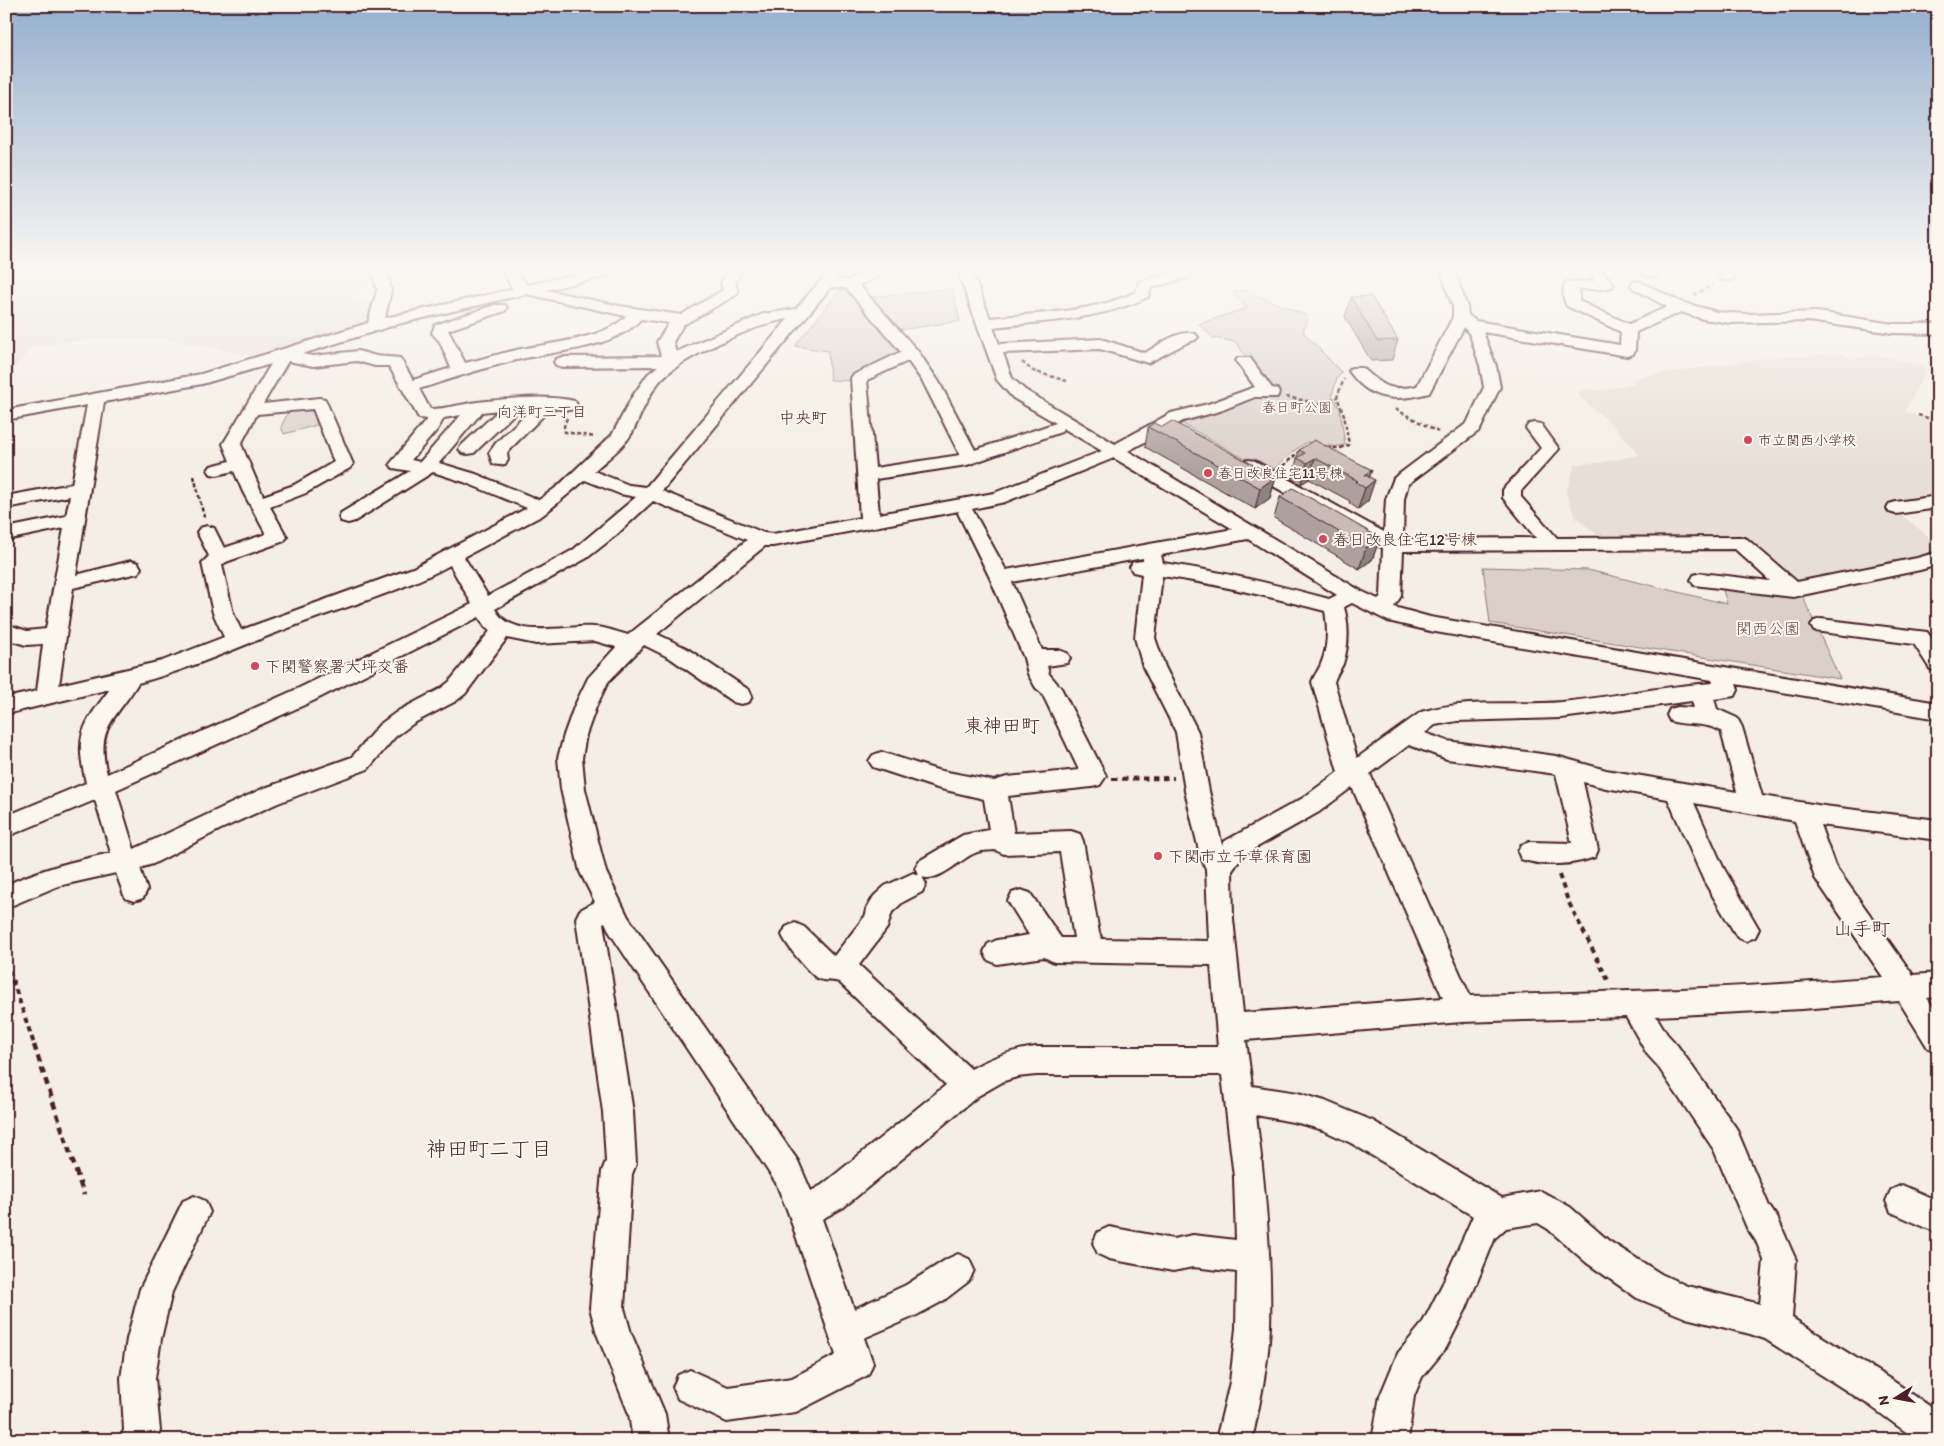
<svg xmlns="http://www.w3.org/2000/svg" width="1944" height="1446" viewBox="0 0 1944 1446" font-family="Itim,'Klee One',sans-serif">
	<rect width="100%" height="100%" fill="#f4eee4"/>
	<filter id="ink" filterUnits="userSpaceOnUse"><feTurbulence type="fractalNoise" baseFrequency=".02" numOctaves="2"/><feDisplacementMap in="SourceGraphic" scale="10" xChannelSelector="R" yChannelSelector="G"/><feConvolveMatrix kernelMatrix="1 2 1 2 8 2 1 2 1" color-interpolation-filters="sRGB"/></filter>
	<g filter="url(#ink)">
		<g fill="#e7dfd6">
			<path d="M6 272H374L375 278 352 302 376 300 368 325 265 358 162 338H103L32 346 6 379Z"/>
			<path d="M1841 354 1851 359 1878 355 1924 366 1926 370 1905 412 1938 421V496L1885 502 1938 544V553L1795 587 1741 541 1604 540 1576 518 1566 493 1575 464 1598 463 1639 455 1613 425 1581 398 1578 392 1591 389 1600 391 1635 383 1632 380 1656 374 1768 358Z"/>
		</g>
		<g fill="#dbd0c9" stroke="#92787a">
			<path d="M952 289 960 321 899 330 868 297Z"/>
			<path d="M1243 290 1308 316 1303 332 1342 373 1337 378 1332 395 1340 409 1345 445 1335 447 1307 442 1295 450 1274 469H1263L1181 423V420L1267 388 1236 342 1213 338 1199 324 1247 308 1232 292Z"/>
			<path d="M839 291H847L899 348 895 356 850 376 852 381 830 380 828 351 795 346Z"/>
			<path d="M306 409 313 412 317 425 284 434 281 427 289 410Z"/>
			<path d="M1483 567 1588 570 1727 604 1721 583 1800 591 1840 679 1490 623Z"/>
		</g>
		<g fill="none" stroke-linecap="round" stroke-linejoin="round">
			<g stroke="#4a1f2b" stroke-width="4">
				<g id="minor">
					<path d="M373 272H387L391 290 385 318 513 289 503 272H517L527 285 588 272H613L611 275 546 290 620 306 681 315 723 290 721 283 727 272H741L735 283 738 292 736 295 683 325 673 342 676 352 763 314 796 309 828 272H842L836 280H848L866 272H885L883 275 859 285 917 350 939 382 975 450 1056 423 1013 398 997 380 958 272H972L990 318C1038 313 1091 313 1136 292L1139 282 1176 272H1190L1191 274 1189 277 1151 288 1148 297C1100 320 1045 321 993 327L999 344 1101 339 1145 353C1160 345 1178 329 1195 334L1198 337 1195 340 1188 342 1148 363 1100 349 1003 353 1012 378 1025 390 1115 444 1171 413 1208 404 1255 387 1236 361 1238 358H1250L1272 388 1277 389 1279 393 1277 397H1255L1220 411 1183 421 1128 451 1361 591 1378 599 1381 596 1383 548 1243 469 1240 465 1243 461 1249 460 1255 461 1384 532 1386 499 1394 478 1467 423 1484 387 1480 366 1470 335 1464 327 1429 393C1396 402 1370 401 1349 371L1351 368H1363C1382 386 1390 392 1417 386L1453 317V307L1441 272H1455L1467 307 1468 315 1476 321 1620 345 1621 332 1567 306C1563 301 1562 287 1566 282L1595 281 1588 272H1603L1614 284 1612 287 1602 289H1579V301L1629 324 1667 307 1633 288 1631 285 1633 282 1638 281 1681 302 1717 312 1745 314 1817 312 1893 324H1938V334L1893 333 1808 321 1731 323 1703 319 1681 312 1636 332 1635 351 1633 354 1627 356 1483 332 1496 366 1500 387 1480 430 1408 484 1404 499 1403 539 1536 538 1503 498V490L1506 486 1541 448 1526 428 1529 424 1535 423 1541 424 1559 449 1521 491V497L1557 538 1740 537 1747 539 1797 582 1917 558 1938 552V565L1920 570 1793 597 1694 585 1691 580 1694 575 1701 573 1770 581 1735 549 1403 551 1401 596 1394 607 1430 617 1938 703V719L1736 684 1738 690 1735 696 1714 699 1717 709 1737 718 1742 727 1762 796 1824 806 1938 820V840L1820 825 1835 866 1913 975 1938 973V997L1927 998 1938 1014V1052L1928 1048 1899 1001 1802 1009 1656 1016 1667 1034 1677 1045 1736 1128 1769 1206 1778 1219 1791 1249 1796 1260 1792 1318 1893 1381 1938 1412V1440H1917L1869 1405 1765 1339 1750 1334 1686 1318 1637 1298 1587 1263 1548 1229 1538 1223 1506 1228 1495 1238 1466 1309 1446 1348 1422 1377 1414 1396 1408 1440H1372L1380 1396 1398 1353 1422 1324 1442 1285 1473 1216 1351 1143 1323 1130 1298 1123 1256 1115C1265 1185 1272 1257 1270 1327 1268 1365 1260 1403 1252 1440H1216L1230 1382 1236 1328 1237 1272 1193 1267 1173 1271 1109 1259 1098 1254 1093 1243 1098 1232 1109 1227 1173 1239 1193 1235 1236 1240 1234 1177 1222 1075H1036L1017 1077 1004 1081 978 1096 844 1207 822 1219 854 1309 906 1285 947 1259 958 1254 969 1259 974 1270 969 1281 943 1301 915 1316 864 1338 873 1363 868 1375 796 1412 727 1422 678 1399 673 1387 678 1375 690 1370 728 1387 792 1378 836 1355 788 1212 776 1183 610 933 605 922 603 923 633 1112 636 1164 632 1174 624 1308 631 1333 665 1414 669 1440H633L629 1414 597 1334 590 1308 602 1171 606 1161 603 1112 576 918 580 910 595 902 580 872 561 789 558 758 564 735 574 707 588 678 616 647 595 641 536 644 507 638 465 694 456 701 414 723 395 737 368 769 278 803 221 829 153 864 140 868 147 890 143 898 134 901 125 898 116 873 58 886 6 908V885C41 869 73 861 111 853L95 800 6 837V816L86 783C75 736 81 727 110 689L6 714V698L37 691 43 644 26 645 6 639V624L27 631 46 629 64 528 6 540V528L66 516 70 496 6 508V496L72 484 87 405 6 420V410L201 374 368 323 377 290ZM831 287 846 288 901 352 853 375 851 378 860 518 773 534 764 533 662 491ZM526 294 626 316C606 339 550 343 521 349 502 353 483 359 465 363L448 330 505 311 507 308 505 305H495L435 325 432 333 440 342 451 368 413 380 400 358 376 356 358 351 313 356 302 354 398 324ZM641 319 669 323 657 342 661 356 562 357 556 359 554 362 556 365 562 367 658 366 648 374 632 397 612 435 558 486 539 500 476 474 439 463 482 412 499 410 462 445 459 449 462 453 468 454 474 453 520 408H532L496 443 489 453 493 464 499 465 505 464 508 460 507 453 509 450 551 408 569 410 575 409 577 405 575 401C544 394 509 399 477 402 462 404 446 409 430 409L419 389C453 378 486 367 521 359 558 350 614 349 641 319ZM788 319 646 487 629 485 594 471C607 459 623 448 632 433 641 416 646 398 659 382 677 359 758 323 788 319ZM288 361 313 366 357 361 375 366H389L419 418 427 419 390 464 393 468 410 471 341 513 339 517 341 521 348 523 355 521 433 472 464 482 527 508 413 568 241 630 233 613 222 565 226 562 284 541 287 537 270 507 306 493 350 468 353 464 325 399 319 398 263 404ZM908 361 923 382 960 455 875 468 867 380ZM271 364 223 444 230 461 211 466 208 470 211 474 217 475 234 471 243 492 266 534 224 548 214 528 207 526 200 528 197 532 209 556 202 563 213 613 224 637 162 661 59 685 73 588 138 573 141 568 138 563 131 561 76 575 104 402 202 384ZM313 409 334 462 294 485 263 496 241 444 257 414ZM461 415 420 462 411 460 437 430 444 418ZM1063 428 1102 451 994 493 879 514 876 479 967 465 1061 432ZM1114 458 1233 529 1006 570 972 509 1005 502ZM585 480 620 494 636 497 573 550 488 596 464 557 543 515ZM653 501 747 540 628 635C617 632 605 627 594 627 564 625 513 641 495 609L587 558 615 536ZM959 511 958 513 990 578 1024 658 1028 674 1036 688 1042 693 1079 770 1007 777 994 781 937 770 881 752 873 755 869 761 873 767 937 788 984 799 989 830 963 835 919 861 915 868 919 875 913 873 885 886 874 896 867 908 866 915 834 956 804 927 795 923 786 927 782 935C786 945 808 972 817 978 824 982 832 979 839 982L946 1085 822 1185 811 1191 798 1161 628 917 606 872 585 789 582 758 586 735 596 707 608 682 644 645 670 658 733 702 741 704 749 702 752 696 749 690 686 648 657 634 765 546H773ZM1248 539 1337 595 1329 599C1274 584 1220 571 1163 563L1161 555ZM1143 558V561L1133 562 1130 567 1133 572 1142 574 1135 638 1143 667 1176 732 1185 791 1200 855 1206 869 1209 941 1102 939 1099 933 1083 841 1080 834 1071 831 1014 833 1008 796 1092 787 1100 785 1106 776 1061 688 1049 674 1047 666 1067 663 1070 658 1067 653 1059 650H1042L1012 582ZM450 565 472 604 297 689 107 774C95 726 116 720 138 683 192 669 242 645 294 626 346 606 401 592 450 565ZM1162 576C1218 584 1271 597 1325 611 1328 628 1328 648 1321 664 1319 670 1314 675 1312 682L1338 772 1303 798 1225 841 1222 845 1209 791 1198 732 1165 667 1155 638ZM1352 603 1388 621 1430 631 1712 680 1713 683C1663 686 1612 697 1562 702 1515 706 1466 698 1421 712L1357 758 1334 682C1336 675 1340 670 1343 664 1349 645 1349 625 1344 607ZM479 617 485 627 490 631 449 682 440 689 398 711 379 725 352 757 262 789 134 849 116 790 313 701ZM1692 701 1694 708 1678 707 1670 709 1667 715 1670 721C1686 726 1706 722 1721 731L1737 792 1606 770 1556 756 1447 741 1425 733 1435 725 1457 721 1561 718ZM1409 745 1447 759 1556 774 1572 843 1530 842 1521 845 1518 852 1521 859C1544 867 1573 865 1595 857L1598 850 1583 782 1606 788 1668 799 1704 881 1737 937 1746 941 1755 937 1759 929 1723 867 1694 803 1795 821 1815 878 1883 977C1746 988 1608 992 1470 996L1370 774ZM1352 787 1443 998 1243 1013 1233 919 1232 871 1243 855 1319 812ZM995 850 1004 854 1060 852 1074 938H1061L1030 893 1021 890 1012 893 1008 901 1029 935 997 940 988 944 984 952 988 960 997 964 1044 957 1054 962 1211 965 1218 1047H1036C1012 1050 992 1057 971 1069L859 965 887 928 892 912 903 902 922 892 926 884 922 877C939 883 960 859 975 853 981 850 988 851 995 850ZM1626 1017 1647 1054 1657 1065 1714 1150 1747 1228 1756 1241 1764 1260 1760 1304 1687 1286 1661 1274 1609 1241 1570 1207 1541 1191 1502 1198 1373 1121 1325 1101 1298 1093 1252 1086 1246 1040 1462 1022Z"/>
					<path d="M1643 272H1657L1658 273 1656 276H1646Z"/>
					<path d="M1716 272H1730L1734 277 1732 280H1722Z"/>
					<path d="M1938 496V508L1896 514 1889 512 1887 508 1889 504 1896 502Z"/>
					<path d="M1821 619 1927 632 1938 647V672L1930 669 1914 644 1814 631 1811 626 1814 621Z"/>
					<path d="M1902 1185 1938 1201V1233L1891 1212 1886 1201 1891 1190Z"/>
					<path d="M194 1196 205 1201 210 1212 172 1292 161 1339 155 1378 160 1431 156 1440H120L124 1430 121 1378 127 1339 140 1289 183 1201Z"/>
				</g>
			</g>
			<g stroke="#4a1f2b" stroke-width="2.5" stroke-dasharray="4 2.5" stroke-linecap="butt">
				<path d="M1694 295 1713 285"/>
				<path d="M1022 362 1033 371 1067 381"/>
				<path d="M1286 397 1322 404 1337 397 1344 379"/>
				<path d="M1395 409 1438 432"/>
				<path d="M1918 415 1938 421"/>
				<path d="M567 418 564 426 565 432 595 437"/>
				<path d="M1327 448H1341L1349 445 1344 415 1337 397"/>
				<path d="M1283 466 1303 448"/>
				<path d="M194 476 204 517"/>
			</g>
			<g stroke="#4a1f2b" stroke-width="4" stroke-dasharray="5.5 4.5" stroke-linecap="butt">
				<path d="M1112 779 1174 778"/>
				<path d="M1559 875 1568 901 1609 982"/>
				<path d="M6 961 35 1047"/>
			</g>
			<path stroke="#4a1f2b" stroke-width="4.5" stroke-dasharray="7 5" stroke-linecap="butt" d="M34 1045 84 1195"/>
			<use href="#minor" fill="#fbf7ec" fill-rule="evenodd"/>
		</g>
		<g fill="#aea19d" stroke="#4a1f2b">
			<path d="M1351 297 1398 340 1392 360 1371 361 1345 317Z"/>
			<path d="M1148 427 1276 477 1270 498 1255 509 1145 447Z"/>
			<path d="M1299 450 1372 470 1369 477 1368 501 1358 509 1349 503 1350 501 1309 479 1301 484 1292 479Z"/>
			<path d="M1280 497 1380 538 1372 560 1359 569 1274 518Z"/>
		</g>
		<g fill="#8d837f" stroke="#4a1f2b">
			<path d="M1315 458 1309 479 1301 484 1307 463Z"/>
			<path d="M1372 470 1366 487 1375 480 1368 501 1358 509 1365 488V475Z"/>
			<path d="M1276 477 1270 498 1255 509 1260 488Z"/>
			<path d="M1380 538 1372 560 1359 569 1366 548Z"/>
		</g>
		<g fill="#cabbb6" stroke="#4a1f2b">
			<path d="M1371 296 1398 340 1377 341 1351 297Z"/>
			<path d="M1172 421 1276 477 1260 488 1148 427 1154 423 1162 427Z"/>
			<path d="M1314 440 1372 470 1365 475 1375 480 1365 488 1356 482 1358 481 1315 458 1307 463 1297 458 1305 453 1299 450Z"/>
			<path d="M1293 488 1380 538 1366 548 1280 497Z"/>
		</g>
	</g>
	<linearGradient id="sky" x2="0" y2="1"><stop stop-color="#95afcd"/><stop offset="0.57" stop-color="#faf7f3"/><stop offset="1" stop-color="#faf7f3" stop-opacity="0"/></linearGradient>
	<rect width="1944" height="474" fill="url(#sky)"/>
	<g fill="#d1495b" stroke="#fbf7ec" stroke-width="2">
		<circle cx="1748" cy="440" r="5"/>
		<circle cx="1208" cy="473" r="5"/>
		<circle cx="1323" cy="539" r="5"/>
		<circle cx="255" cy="666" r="5"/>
		<circle cx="1158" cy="856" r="5"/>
	</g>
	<g text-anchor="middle" stroke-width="4" stroke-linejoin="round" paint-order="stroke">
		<g font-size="14" fill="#6e4b52" stroke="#fbf7ec">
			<text x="1297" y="412">春日町公園</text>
		</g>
		<g font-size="14" fill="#4a1f2b" stroke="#fbf7ec" text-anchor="start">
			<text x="1758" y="445">市立関西小学校</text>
			<text x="1218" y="478">春日改良住宅11号棟</text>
		</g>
		<g font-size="15" fill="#4a1f2b" stroke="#fbf7ec">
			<text x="542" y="417">向洋町三丁目</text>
		</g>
		<g font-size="16" fill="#4a1f2b" stroke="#fbf7ec">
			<text x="803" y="423">中央町</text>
		</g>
		<g font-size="16" fill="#4a1f2b" stroke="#fbf7ec" text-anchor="start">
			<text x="1333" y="545">春日改良住宅12号棟</text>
			<text x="265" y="672">下関警察署大坪交番</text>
			<text x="1168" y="862">下関市立千草保育園</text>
		</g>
		<g font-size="16" fill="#6e4b52" stroke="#fbf7ec">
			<text x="1768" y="634">関西公園</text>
		</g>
		<g font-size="19" fill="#4a1f2b" stroke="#fbf7ec">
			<text x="1002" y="732">東神田町</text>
			<text x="1862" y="935">山手町</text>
		</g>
		<g font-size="21" fill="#4a1f2b" stroke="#fbf7ec">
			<text x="489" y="1156">神田町二丁目</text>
		</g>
	</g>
	<rect width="1944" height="1446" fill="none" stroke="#fbf7ec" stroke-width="25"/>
	<rect x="12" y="12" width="1919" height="1421" fill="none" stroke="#4a1f2b" stroke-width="2" filter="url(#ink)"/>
	<g transform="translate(1896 1398) rotate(259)" stroke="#fbf7ec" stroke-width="4" paint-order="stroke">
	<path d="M0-4L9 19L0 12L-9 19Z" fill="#4a1f2b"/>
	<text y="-8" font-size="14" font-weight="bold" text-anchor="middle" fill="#4a1f2b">N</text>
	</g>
</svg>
